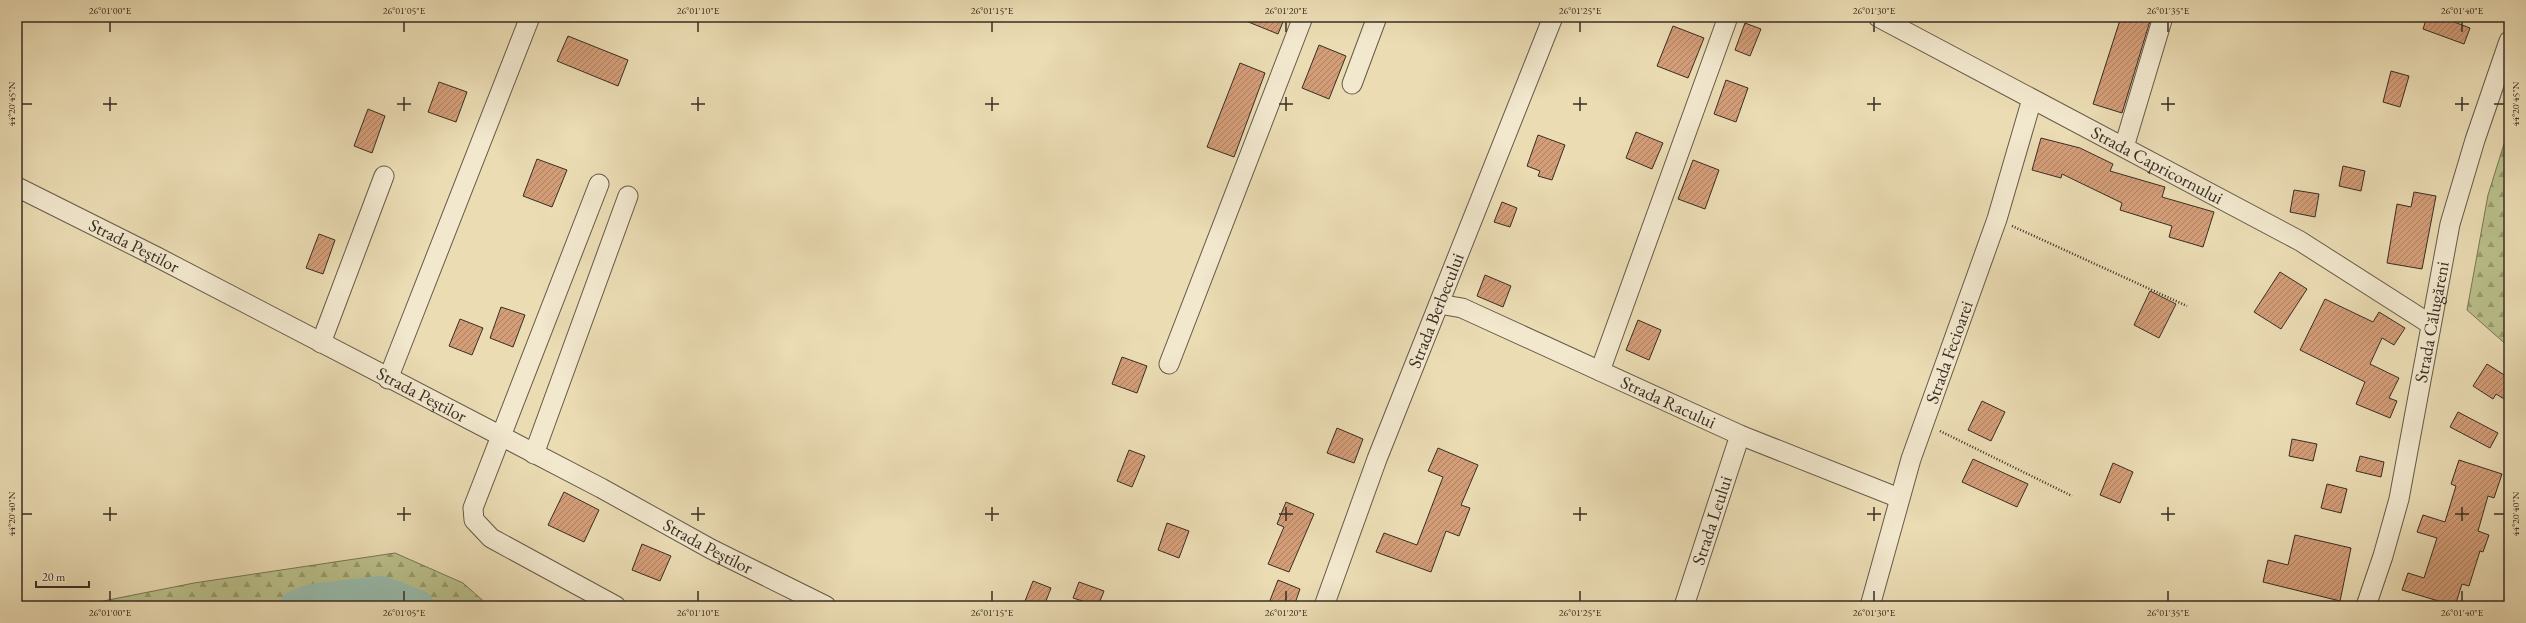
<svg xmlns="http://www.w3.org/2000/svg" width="2526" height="623" viewBox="0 0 2526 623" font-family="'EB Garamond',serif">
	<defs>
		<pattern id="forest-firs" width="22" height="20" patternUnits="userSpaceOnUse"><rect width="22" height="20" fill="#bac08b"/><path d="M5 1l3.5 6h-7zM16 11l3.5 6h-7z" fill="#989c71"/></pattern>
		<pattern id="building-hatch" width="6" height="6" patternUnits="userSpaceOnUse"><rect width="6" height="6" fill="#d39d78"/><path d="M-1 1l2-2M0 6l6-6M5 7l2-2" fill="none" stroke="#ac8062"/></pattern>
	</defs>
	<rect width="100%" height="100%" fill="#ebdcb4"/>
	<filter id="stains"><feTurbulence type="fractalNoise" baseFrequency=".005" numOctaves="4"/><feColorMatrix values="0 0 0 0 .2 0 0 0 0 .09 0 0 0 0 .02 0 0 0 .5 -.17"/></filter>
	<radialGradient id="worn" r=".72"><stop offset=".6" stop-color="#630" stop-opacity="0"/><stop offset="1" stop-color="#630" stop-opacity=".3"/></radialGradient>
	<g fill="url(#forest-firs)" stroke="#797757">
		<path d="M2509 128V347L2467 310 2488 195Z"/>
		<path d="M395 553 463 583 489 606H78L194 583Z"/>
	</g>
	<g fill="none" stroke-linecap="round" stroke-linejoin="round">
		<path stroke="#98bcad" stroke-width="32" d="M296 606 311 600 382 592 418 606"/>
	</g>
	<g fill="url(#building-hatch)" stroke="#382e23">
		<path d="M1236 17H1285L1278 34Z"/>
		<path d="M2121 17H2137L2150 21 2122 113 2093 104Z"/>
		<path d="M2427 17H2441L2470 28 2464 44 2423 29Z"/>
		<path d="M1745 23 1761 29 1750 56 1735 50Z"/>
		<path d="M1673 26 1704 38 1688 78 1657 66Z"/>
		<path d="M568 36 628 60 618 86 557 61Z"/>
		<path d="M1319 45 1346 56 1329 99 1302 88Z"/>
		<path d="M1240 63 1265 73 1234 157 1207 147Z"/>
		<path d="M2391 71 2409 76 2400 107 2383 102Z"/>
		<path d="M1726 80 1748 88 1736 122 1714 114Z"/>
		<path d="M439 82 467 92 456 122 428 112Z"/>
		<path d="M368 109 385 116 372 153 354 146Z"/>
		<path d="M1636 132 1663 143 1652 169 1626 158Z"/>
		<path d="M1538 135 1565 145 1552 180 1538 176 1540 171 1527 166Z"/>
		<path d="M2041 138 2080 148 2113 164 2110 171 2165 187 2162 197 2214 212 2203 247 2169 237 2172 226 2120 210 2122 203 2062 174 2061 178 2032 170Z"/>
		<path d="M537 159 567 170 552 207 523 196Z"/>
		<path d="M1693 160 1719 170 1705 209 1678 199Z"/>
		<path d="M2343 166 2365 171 2361 191 2339 186Z"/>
		<path d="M2294 190 2319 194 2315 217 2290 212Z"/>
		<path d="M2414 192 2436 196 2422 269 2387 263 2397 204 2411 207Z"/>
		<path d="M1502 202 1517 208 1510 227 1494 222Z"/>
		<path d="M319 234 335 240 323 274 306 268Z"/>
		<path d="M2280 272 2307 289 2281 329 2254 312Z"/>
		<path d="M1485 275 1511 286 1503 307 1477 296Z"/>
		<path d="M2150 291 2176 304 2159 338 2134 325Z"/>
		<path d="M2325 299 2373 322 2379 312 2405 328 2394 345 2382 338 2370 364 2399 378 2389 398 2397 401 2390 418 2356 404 2365 382 2300 350Z"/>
		<path d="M501 307 525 315 513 347 490 338Z"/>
		<path d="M460 319 483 328 472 355 449 346Z"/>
		<path d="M1638 320 1661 330 1649 360 1626 350Z"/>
		<path d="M1122 357 1147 366 1137 393 1112 384Z"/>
		<path d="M2487 364 2509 378V402L2496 394 2493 399 2473 386Z"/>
		<path d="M1982 401 2005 412 1991 441 1968 430Z"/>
		<path d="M2458 412 2498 433 2490 448 2450 427Z"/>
		<path d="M1337 428 1363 439 1354 463 1327 453Z"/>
		<path d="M2292 439 2317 444 2313 461 2289 456Z"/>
		<path d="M1438 448 1478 465 1461 505 1470 508 1459 536 1446 531 1431 572 1376 552 1384 533 1417 545 1443 477 1428 471Z"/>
		<path d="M1129 450 1145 456 1132 487 1117 481Z"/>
		<path d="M2360 456 2384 462 2381 477 2356 471Z"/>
		<path d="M1973 459 2028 484 2017 507 1962 482Z"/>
		<path d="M2459 460 2502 474 2494 498 2488 496 2478 531 2489 535 2483 552 2480 551 2469 586 2462 584 2455 606 2402 590 2408 573 2424 578 2437 538 2417 532 2423 515 2445 522 2456 486 2451 484Z"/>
		<path d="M2113 463 2133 472 2120 503 2100 495Z"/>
		<path d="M2327 484 2347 489 2341 513 2321 508Z"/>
		<path d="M564 492 599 510 584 542 548 525Z"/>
		<path d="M1286 502 1314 514 1289 572 1268 564 1284 527 1277 524Z"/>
		<path d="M1167 523 1189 531 1179 558 1158 550Z"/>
		<path d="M2295 535 2351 548 2340 601 2263 582 2268 560 2288 565Z"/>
		<path d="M642 544 671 556 660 581 632 570Z"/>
		<path d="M1278 580 1300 589 1294 606H1277L1269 603Z"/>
		<path d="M1033 581 1051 588 1044 606H1023Z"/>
		<path d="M1079 582 1104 591 1098 606 1073 598Z"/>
	</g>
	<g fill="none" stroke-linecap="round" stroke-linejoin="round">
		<g stroke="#655a47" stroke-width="21">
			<g id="minor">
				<path id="s1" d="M1878 17 2300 241 2430 324"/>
				<path d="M1352 84 1377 17"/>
				<path d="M2124 147 2163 17"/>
				<path d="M599 184 473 508 474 520 491 538 616 606"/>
				<path id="s2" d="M17 187 157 257 601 488 711 549 826 606"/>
				<path id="s3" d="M1439 304 1462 308 1740 435 1899 498"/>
				<path d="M321 343 384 176"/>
				<path d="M1169 364 1303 17"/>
				<path d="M1600 371 1728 17"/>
				<path d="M388 379 530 17"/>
				<path d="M534 454 628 196"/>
				<path id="s4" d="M1324 606 1377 459 1553 17"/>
				<path id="s5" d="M1684 606 1740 435"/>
				<path id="s6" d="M1870 606 1911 459 1997 219 2032 99"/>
				<path id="s7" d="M2366 606 2383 556 2399 499 2450 224 2475 140 2509 41"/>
			</g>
		</g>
		<g stroke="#382e23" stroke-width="2.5" stroke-dasharray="1 2" stroke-linecap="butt">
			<path d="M2012 226 2187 306"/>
			<path d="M1940 431 2072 496"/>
		</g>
		<use href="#minor" stroke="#f2e8ce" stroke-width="19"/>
	</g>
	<path fill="none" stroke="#382e23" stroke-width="1.5" d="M110 22V32M404 22V32M698 22V32M992 22V32M1286 22V32M1580 22V32M1874 22V32M2168 22V32M2462 22V32M110 97V111M404 97V111M698 97V111M992 97V111M1286 97V111M1580 97V111M1874 97V111M2168 97V111M2462 97V111M22 104H32M103 104H117M397 104H411M691 104H705M985 104H999M1279 104H1293M1573 104H1587M1867 104H1881M2161 104H2175M2455 104H2469M2494 104H2504M110 507V521M404 507V521M698 507V521M992 507V521M1286 507V521M1580 507V521M1874 507V521M2168 507V521M2462 507V521M22 514H32M103 514H117M397 514H411M691 514H705M985 514H999M1279 514H1293M1573 514H1587M1867 514H1881M2161 514H2175M2455 514H2469M2494 514H2504M110 591V601M404 591V601M698 591V601M992 591V601M1286 591V601M1580 591V601M1874 591V601M2168 591V601M2462 591V601"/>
	<g text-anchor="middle" stroke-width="4" stroke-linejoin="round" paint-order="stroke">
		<g font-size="18" fill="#382e23" stroke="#f2e8ce">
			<text dy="6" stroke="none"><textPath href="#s1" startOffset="316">Strada Capricornului</textPath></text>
			<text dy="6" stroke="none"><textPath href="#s2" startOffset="131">Strada Peștilor</textPath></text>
			<text dy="6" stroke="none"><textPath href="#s4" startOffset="316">Strada Berbecului</textPath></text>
			<text dy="6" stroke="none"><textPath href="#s7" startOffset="292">Strada Călugăreni</textPath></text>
			<text dy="6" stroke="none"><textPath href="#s6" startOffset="266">Strada Fecioarei</textPath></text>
			<text dy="6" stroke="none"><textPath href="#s2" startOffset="455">Strada Peștilor</textPath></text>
			<text dy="6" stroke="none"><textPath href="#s3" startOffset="250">Strada Racului</textPath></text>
			<text dy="6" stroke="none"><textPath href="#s5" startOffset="90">Strada Leului</textPath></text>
			<text dy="6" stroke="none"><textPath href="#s2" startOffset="779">Strada Peștilor</textPath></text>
		</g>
	</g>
	<rect width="2526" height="623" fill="none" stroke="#ebdcb4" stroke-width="44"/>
	<path d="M36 581v6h53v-6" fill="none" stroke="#382e23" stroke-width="2"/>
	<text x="42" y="581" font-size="12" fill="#382e23" stroke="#f2e8ce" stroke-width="3" paint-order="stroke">20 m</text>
	<rect x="22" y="22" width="2482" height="579" fill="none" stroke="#382e23" stroke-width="1.5"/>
	<g font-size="10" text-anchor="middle" fill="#382e23">
		<text x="110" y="14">26°01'00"E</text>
		<text x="404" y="14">26°01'05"E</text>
		<text x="698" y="14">26°01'10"E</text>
		<text x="992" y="14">26°01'15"E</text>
		<text x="1286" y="14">26°01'20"E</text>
		<text x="1580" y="14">26°01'25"E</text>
		<text x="1874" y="14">26°01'30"E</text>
		<text x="2168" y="14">26°01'35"E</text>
		<text x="2462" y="14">26°01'40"E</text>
		<text transform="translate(11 104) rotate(-90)" y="4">44°20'45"N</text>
		<text transform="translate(2515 104) rotate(-90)" y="4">44°20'45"N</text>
		<text transform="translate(11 514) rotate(-90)" y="4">44°20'40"N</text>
		<text transform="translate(2515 514) rotate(-90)" y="4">44°20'40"N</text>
		<text x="110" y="616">26°01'00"E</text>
		<text x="404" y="616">26°01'05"E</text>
		<text x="698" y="616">26°01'10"E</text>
		<text x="992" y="616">26°01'15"E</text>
		<text x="1286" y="616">26°01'20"E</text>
		<text x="1580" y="616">26°01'25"E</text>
		<text x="1874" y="616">26°01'30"E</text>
		<text x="2168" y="616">26°01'35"E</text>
		<text x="2462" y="616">26°01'40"E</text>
	</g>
	<rect width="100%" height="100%" filter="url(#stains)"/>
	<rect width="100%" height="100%" fill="url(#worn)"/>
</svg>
